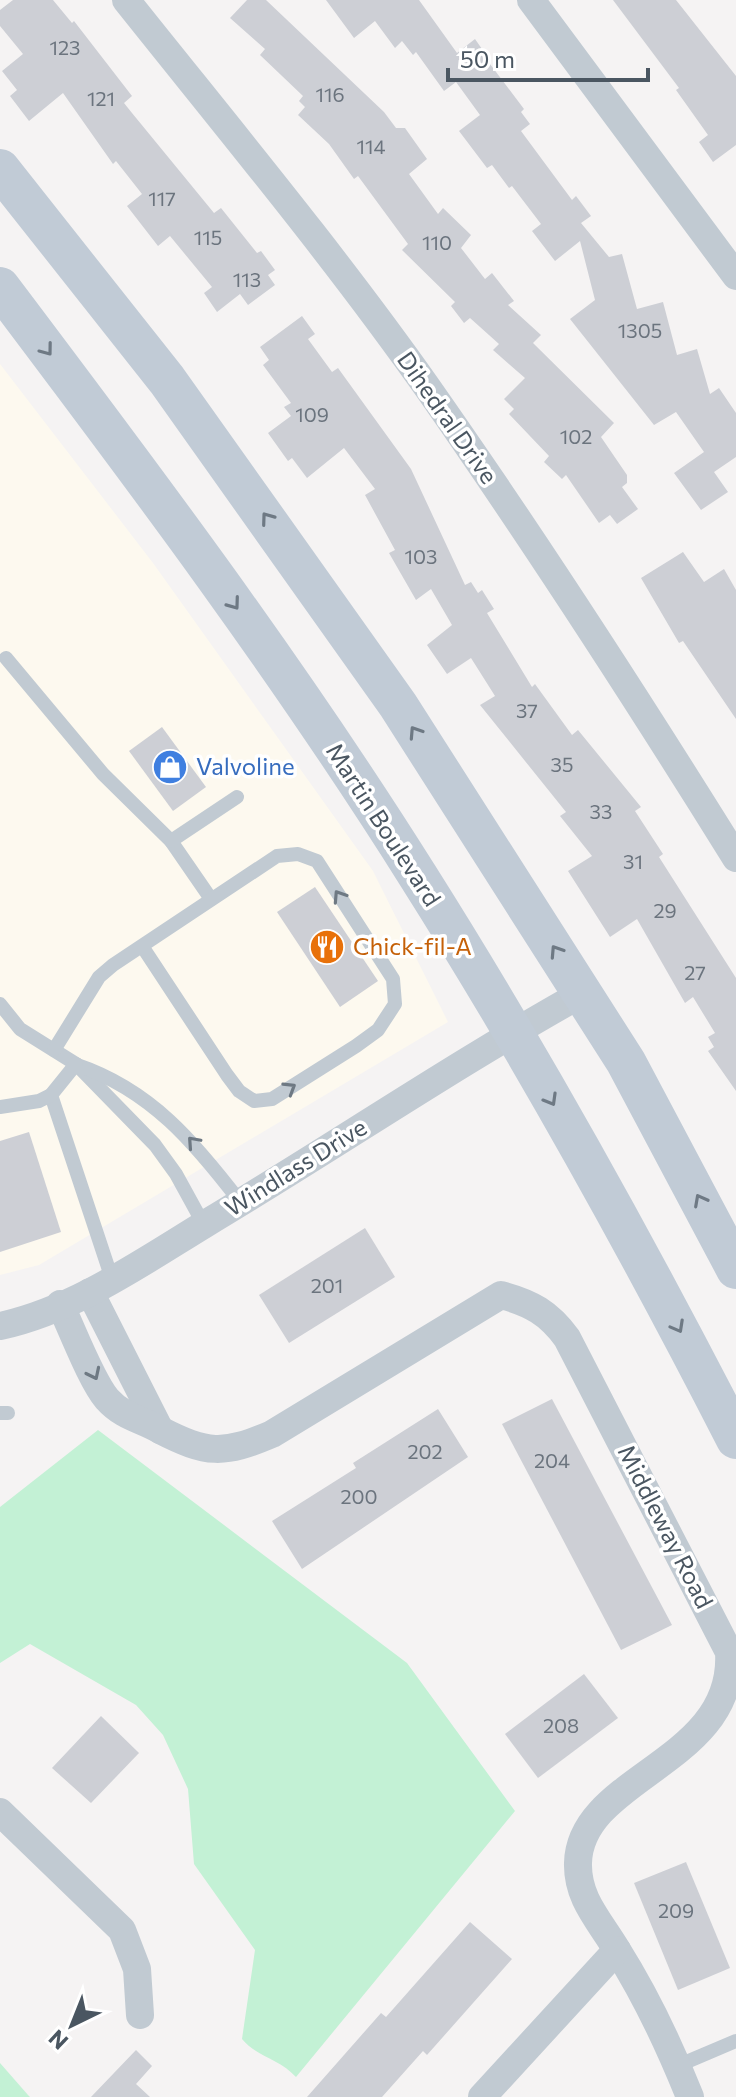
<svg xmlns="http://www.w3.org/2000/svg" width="736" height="2097" viewBox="0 0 736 2097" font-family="Commissioner,sans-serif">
	<rect width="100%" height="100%" fill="#f5f3f3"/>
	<path fill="#fdf9ef" d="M0 364 153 563 373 871 448 1022 39 1265 0 1275Z"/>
	<g fill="#c3f1d5">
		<path d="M98 1430 407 1663 515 1811 296 2077C280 2059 257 2057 242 2039L255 1950 194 1864 188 1789 163 1735 136 1705 30 1644 0 1663V1507Z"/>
		<path d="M0 2063 28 2095 30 2097H0Z"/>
	</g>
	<g fill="#cdcfd5">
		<path d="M13 0H53L72 23 74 21 132 96 124 103 132 113 214 213 221 208 257 253 261 251 275 270 268 275 275 285 248 305 240 294 217 312 204 293 212 287 170 236 158 246 127 206 142 194 116 161 113 164 63 93 29 121 10 96 17 90 2 71 23 54 0 26V10Z"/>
		<path d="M247 0H266L384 112 396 128H405L427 159 409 174 438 214 443 208 471 235 461 248 485 279 492 273 514 301 508 305 541 335 533 343 614 423 601 437 627 475V483L622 487 638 509 617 524 610 515 599 523 566 475 562 479 544 462 549 456 509 414 514 409 504 399 525 378 493 350 499 344 470 318 464 323 451 306 455 302 402 250 408 244 358 176 354 179 329 144 298 115 305 107 299 101 303 96 260 55 265 49 230 18Z"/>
		<path d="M326 0H419L457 53 475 39 489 59 487 60 524 109 521 112 530 124 521 131 572 200 576 196 591 216 581 223 609 257 622 254 637 309 663 302 677 355 697 349 710 394 719 388 736 413V457L714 472 728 492 701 510 674 473 704 452 676 412 654 425 570 319 595 300 580 241 555 261 532 231 541 224 512 186 509 188 492 165 487 168 459 131 480 115 456 82 444 91 416 52 413 55 402 41 395 48 375 21 354 38Z"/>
		<path d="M613 0H676L736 76V145L713 162 699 142 708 135 676 90 679 88Z"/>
		<path d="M302 316 315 334 308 339 332 372 338 368 411 469 465 585 471 582 478 593 482 590 494 609 487 613 532 687 535 684 572 735 578 730 641 807 635 811 663 854 659 857 736 978V1091L708 1051 714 1047 708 1037 715 1033 693 997 685 1003 637 919 610 937 568 871 592 856 560 816 566 812 480 705 495 696 471 658 447 674 427 645 452 625 431 589 416 600 389 553 395 550 365 495 375 489 344 448 307 478 292 458 288 461 268 433 291 416 284 407 291 403 263 365 269 360 260 347Z"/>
		<path d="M683 552 704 582 724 569 736 590V719L683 641 679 643 641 578Z"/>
		<path d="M162 727 206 787 173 811 129 751Z"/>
		<path d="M315 887 378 981 340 1007 277 912Z"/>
		<path d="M29 1132 61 1232 0 1252V1141Z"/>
		<path d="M365 1228 395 1277 289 1343 259 1295Z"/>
		<path d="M552 1399 672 1625 621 1650 502 1424Z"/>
		<path d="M438 1409 468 1457 302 1569 272 1521 356 1468 353 1463Z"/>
		<path d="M584 1674 618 1718 538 1778 505 1734Z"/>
		<path d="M101 1716 139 1753 91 1803 52 1768Z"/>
		<path d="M686 1862 730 1968 678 1990 634 1883Z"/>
		<path d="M470 1922 512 1959 427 2055 423 2051 382 2097H307L381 2013 386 2017Z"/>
		<path d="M136 2050 152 2066 136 2084 150 2097H91Z"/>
	</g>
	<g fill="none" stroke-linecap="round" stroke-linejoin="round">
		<g stroke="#c1cad2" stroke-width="14">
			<path d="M6 658 103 774 171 841 211 899"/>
			<path d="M171 841 237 797"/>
			<path d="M0 1004 20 1029 76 1064 155 1145 176 1174 204 1225"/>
			<path d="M54 1050 99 977 113 965 277 856 298 854 317 861 393 979 395 1004 378 1030 356 1046 272 1099 254 1101 239 1091 227 1075 142 946"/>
			<path d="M77 1065C151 1090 195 1143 241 1203"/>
			<path d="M51 1095 112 1279"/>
			<path d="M0 1107 39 1101 51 1095 76 1064"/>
			<path d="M0 1413H8"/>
			<path d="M677 2066 736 2041"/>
		</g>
		<g stroke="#c1cad2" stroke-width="28">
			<path d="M126 0C228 128 333 254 427 387 535 541 637 699 736 858"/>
			<path d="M531 0 736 276"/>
			<path d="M90 1292 160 1430"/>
			<path d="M60 1304C72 1329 91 1380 107 1399 123 1417 141 1419 160 1430 207 1454 223 1455 272 1434L501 1295C531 1303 549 1313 567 1338L729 1652C736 1763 580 1776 578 1863 577 1899 600 1921 617 1950 646 1996 670 2047 690 2097"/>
			<path d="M0 1326C74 1310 141 1263 205 1224 332 1148 454 1065 583 993"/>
			<path d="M0 1812 122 1930 137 1969 140 2015"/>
			<path d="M482 2097 617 1950"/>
		</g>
		<g stroke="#c1cbd6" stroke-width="40">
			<path d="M0 169 167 380 398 705 626 1062 736 1269"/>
			<path d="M0 287C145 479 290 672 418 876 533 1058 638 1248 736 1439"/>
		</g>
	</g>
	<defs><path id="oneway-chevron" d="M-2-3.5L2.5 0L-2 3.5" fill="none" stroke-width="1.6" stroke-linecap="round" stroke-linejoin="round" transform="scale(2)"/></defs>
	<g stroke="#6e7984">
		<use href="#oneway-chevron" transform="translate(47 350) rotate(53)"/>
		<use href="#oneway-chevron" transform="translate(267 518) rotate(-126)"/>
		<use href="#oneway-chevron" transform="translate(234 604) rotate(54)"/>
		<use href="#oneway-chevron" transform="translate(415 732) rotate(-123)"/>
		<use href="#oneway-chevron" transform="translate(556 951) rotate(-123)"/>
		<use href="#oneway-chevron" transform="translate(551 1100) rotate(60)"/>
		<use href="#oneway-chevron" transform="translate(700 1200) rotate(-118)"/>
		<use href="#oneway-chevron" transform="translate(678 1327) rotate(61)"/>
	</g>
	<g stroke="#6e7983">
		<use href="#oneway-chevron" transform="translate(339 896) rotate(-123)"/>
		<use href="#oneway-chevron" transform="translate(290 1088) rotate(-32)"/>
		<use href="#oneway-chevron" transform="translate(193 1142) rotate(-132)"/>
		<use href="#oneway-chevron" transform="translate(94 1374) rotate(64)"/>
	</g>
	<defs>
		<g id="shop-disc" transform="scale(1.8)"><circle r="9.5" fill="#3f7fe0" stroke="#fff"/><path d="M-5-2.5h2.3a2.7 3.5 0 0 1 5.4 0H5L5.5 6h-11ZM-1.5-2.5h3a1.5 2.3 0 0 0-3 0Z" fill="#fff"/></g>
		<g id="restaurant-disc" transform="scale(1.8)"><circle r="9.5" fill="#e8710a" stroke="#fff"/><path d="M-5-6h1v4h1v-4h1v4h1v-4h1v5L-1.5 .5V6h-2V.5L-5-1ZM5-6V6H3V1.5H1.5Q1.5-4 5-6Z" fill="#fff"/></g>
	</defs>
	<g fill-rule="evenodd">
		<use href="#shop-disc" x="170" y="767"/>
		<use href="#restaurant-disc" x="327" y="947"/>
	</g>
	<g text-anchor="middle" stroke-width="7" stroke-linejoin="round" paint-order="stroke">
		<g font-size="20" fill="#6b747e">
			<text x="65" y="55">123</text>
			<text x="330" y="102">116</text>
			<text x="101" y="106">121</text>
			<text x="371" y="154">114</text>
			<text x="162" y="206">117</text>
			<text x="208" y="245">115</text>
			<text x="437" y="250">110</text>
			<text x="247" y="287">113</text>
			<text x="640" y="338">1305</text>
			<text x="312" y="422">109</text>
			<text x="576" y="444">102</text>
			<text x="421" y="564">103</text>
			<text x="527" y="718">37</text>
			<text x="562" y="772">35</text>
			<text x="601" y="819">33</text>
			<text x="633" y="869">31</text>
			<text x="665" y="918">29</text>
			<text x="695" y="980">27</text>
			<text x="327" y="1293">201</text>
			<text x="425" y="1459">202</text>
			<text x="552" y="1468">204</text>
			<text x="359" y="1504">200</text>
			<text x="561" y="1733">208</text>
			<text x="676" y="1918">209</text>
		</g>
		<g font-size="24" fill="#4a5661" stroke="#fff">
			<text transform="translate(447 418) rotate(55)" y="8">Dihedral Drive</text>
			<text transform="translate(383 825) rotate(57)" y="8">Martin Boulevard</text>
			<text transform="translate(296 1168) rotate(-32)" y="8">Windlass Drive</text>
			<text transform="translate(665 1527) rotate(63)" y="8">Middleway Road</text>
		</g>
		<g font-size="24" fill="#366cbe" stroke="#fff" text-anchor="start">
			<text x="196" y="775">Valvoline</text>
		</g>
		<g font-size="24" fill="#c56008" stroke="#fff" text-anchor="start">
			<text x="353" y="955">Chick-fil-A</text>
		</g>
	</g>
	<g transform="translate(72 2025) rotate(223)" stroke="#ffffff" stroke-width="6" paint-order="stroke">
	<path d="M0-6L14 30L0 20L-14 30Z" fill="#4a5661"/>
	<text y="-12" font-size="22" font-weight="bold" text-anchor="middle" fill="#4a5661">N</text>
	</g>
	<path d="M448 68v12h200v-12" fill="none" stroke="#4a5661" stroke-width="4"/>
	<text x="460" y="68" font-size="24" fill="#4a5661" stroke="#ffffff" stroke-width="6" paint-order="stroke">50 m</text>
</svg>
